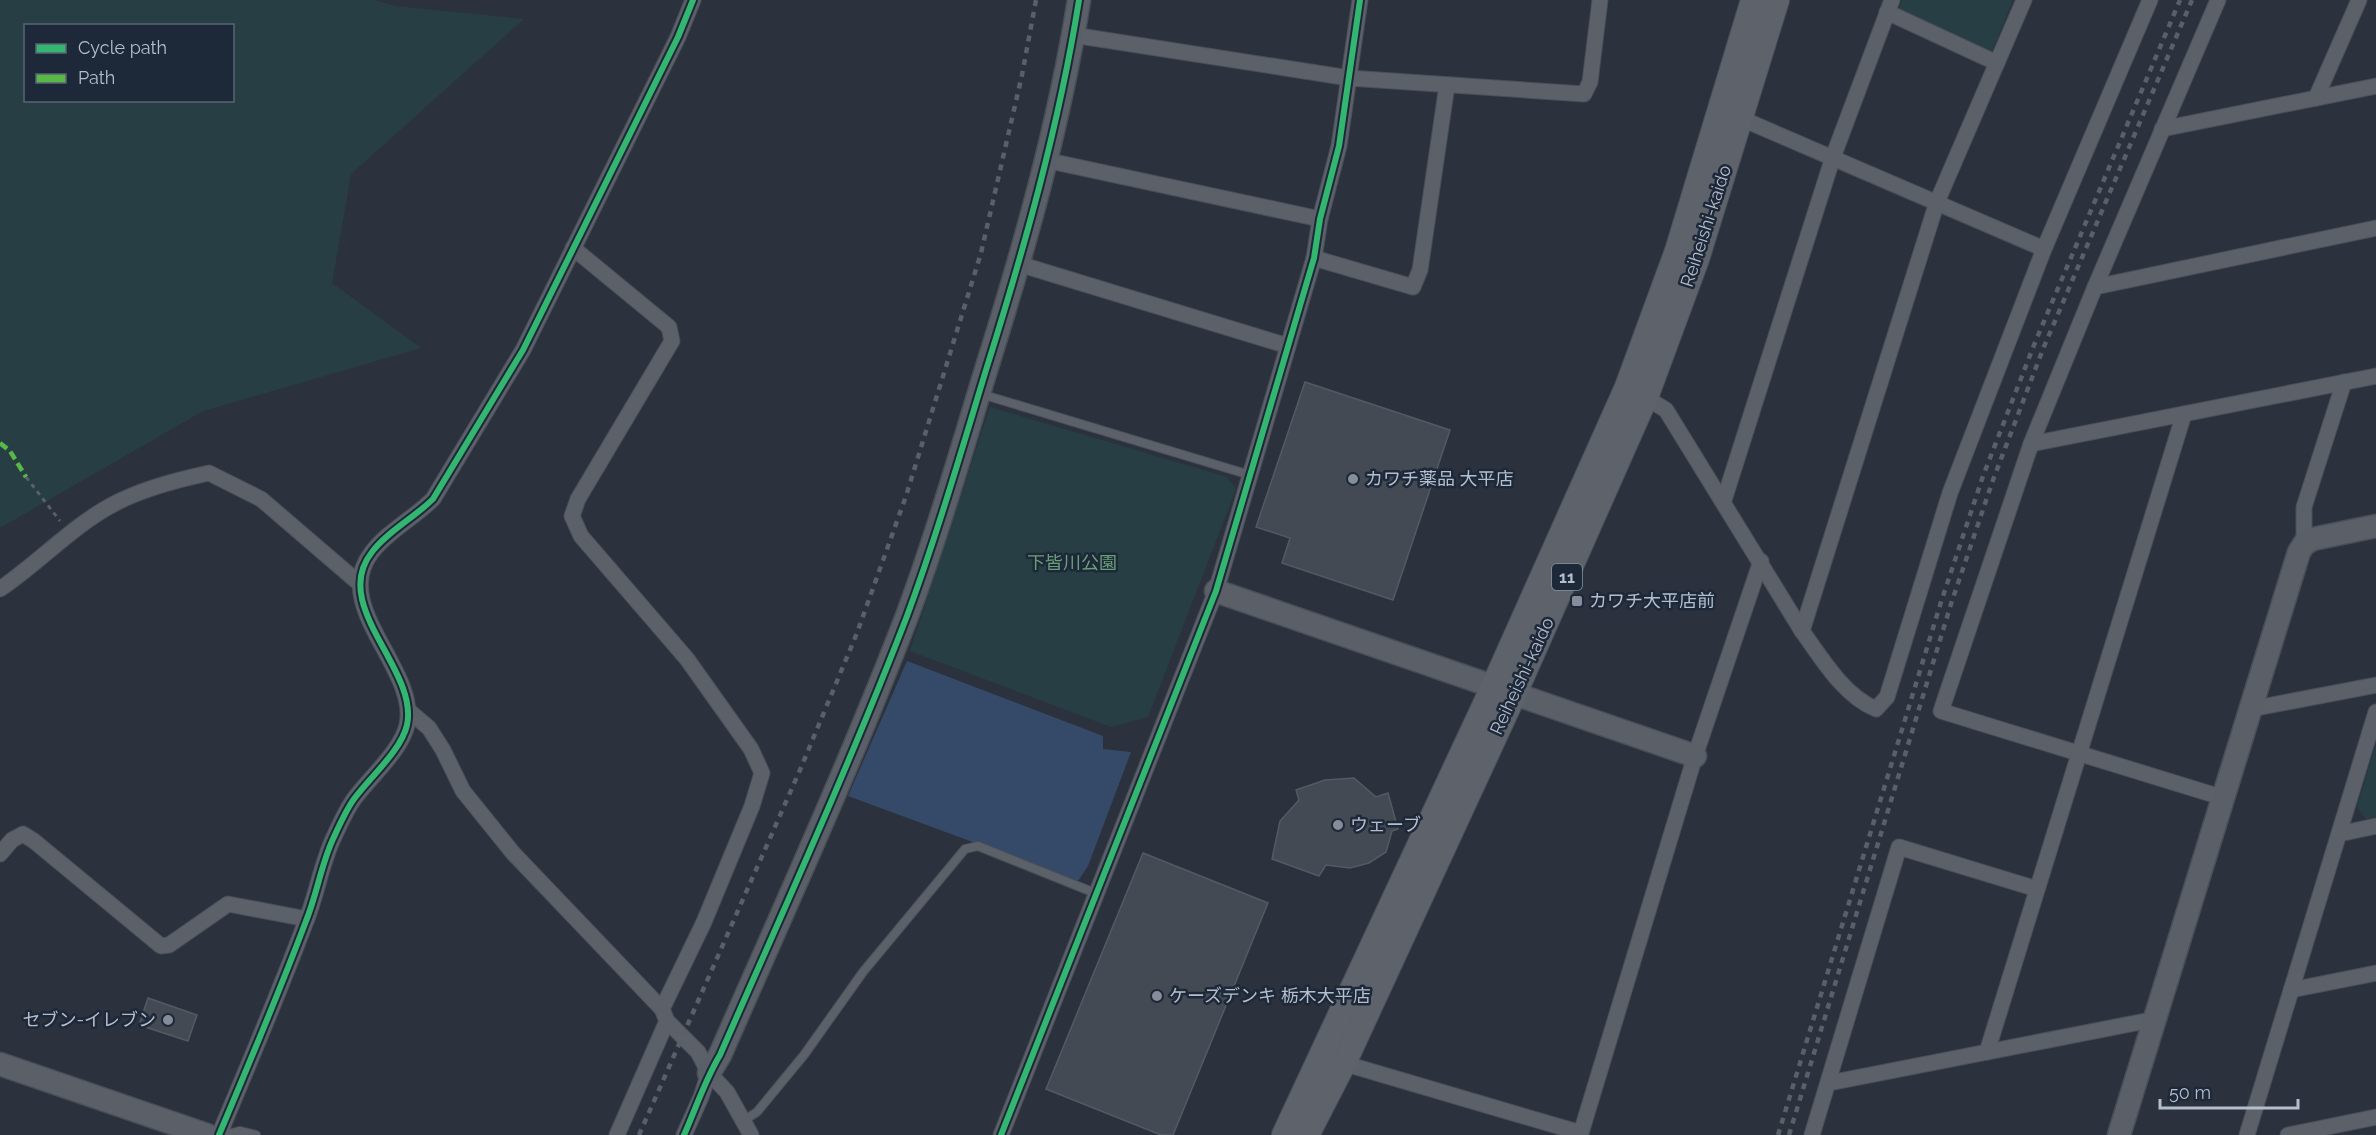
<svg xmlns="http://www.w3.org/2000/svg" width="2376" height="1135" viewBox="0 0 2376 1135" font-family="Raleway,'Noto Sans JP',sans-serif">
	<rect width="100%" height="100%" fill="#2b323d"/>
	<g fill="#273f44" fill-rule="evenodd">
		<path d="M0 0H374L395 6 524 19 351 174 332 283 421 348 203 411 0 528ZM26 26H232V100H26Z"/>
		<path d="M1902 0H2013L1992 51 1898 11Z"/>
		<path d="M990 407 1227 477 1236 489 1148 717 1111 727 910 651Z"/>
		<path d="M2376 744V817L2366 819 2357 807Z"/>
	</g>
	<path fill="#354a68" d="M907 661 1103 736V749L1131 752 1088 866 1078 881 848 796Z"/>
	<g fill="#444a53" stroke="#535a63" stroke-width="1.5">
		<path d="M1305 382 1450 430 1393 600 1282 563 1290 538 1256 527Z"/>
		<path d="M1354 778 1376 797 1388 793 1398 829 1392 831 1386 852 1369 863 1350 868 1326 865 1319 876 1272 859 1280 821 1299 800 1296 790 1325 780Z"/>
		<path d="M1143 853 1268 903 1173 1135H1161L1046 1089Z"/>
		<path d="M148 998 197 1015 188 1041 139 1025Z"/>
	</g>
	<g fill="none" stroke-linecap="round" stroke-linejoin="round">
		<g stroke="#494e57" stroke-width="10">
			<g id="lane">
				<path d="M981 394 1250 475"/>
				<path d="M743 1121 757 1112 804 1055 863 972 965 849 978 846 1095 893"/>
				<path d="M224 1135 240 1131 256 1135"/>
			</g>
		</g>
		<g stroke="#494e57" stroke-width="17">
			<g id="street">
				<path d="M2218 0 2095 287 2031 444 1941 711 2224 798"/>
				<path d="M1887 12 1997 63"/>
				<path d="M1073 35 1349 78 1584 94 1590 82 1600 0"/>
				<path d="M2316 98 2359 0"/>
				<path d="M1733 115 2044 249"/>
				<path d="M2162 129 2376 86"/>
				<path d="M1045 160 1320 219"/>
				<path d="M573 248 669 327 672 341 578 499 572 516 581 536 687 659 751 749 762 773 752 806 704 922 662 1009"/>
				<path d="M1314 258 1413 287 1420 270 1447 85"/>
				<path d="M1019 264 1288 346"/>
				<path d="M2095 287 2376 228"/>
				<path d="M1640 394 1666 410 1802 631C1822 659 1844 696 1876 709L1887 697 1950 493 2044 249 2150 0"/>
				<path d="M2031 444 2376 376"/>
				<path d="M1724 500 1833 157 1892 0"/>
				<path d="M2304 544V507L2344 382"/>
				<path d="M0 589C37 564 74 525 112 505 141 489 176 480 209 473L261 499 360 584"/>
				<path d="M1802 631 1937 202 2024 0"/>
				<path d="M2251 709 2376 685"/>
				<path d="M409 711 429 728 443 750 463 791 513 853 662 1009 667 1021 698 1052 709 1073 727 1092 751 1135"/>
				<path d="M2339 834 2376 826"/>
				<path d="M0 854 12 840 23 834 34 841 161 946 169 945 228 904 307 919"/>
				<path d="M2291 990 2376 973"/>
				<path d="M1987 1052 2184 414"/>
				<path d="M1336 1061 1581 1133 1695 756 1761 561"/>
				<path d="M1829 1083 2156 1019"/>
				<path d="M219 1135C249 1064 279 993 306 921 317 894 321 865 333 839 339 826 346 810 354 799 370 777 401 751 407 725 419 669 329 606 372 552 387 532 415 517 433 499L523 350 678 37 693 0"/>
				<path d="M617 1135 667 1021"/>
				<path d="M684 1135 701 1097 709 1073"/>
				<path d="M1001 1135 1216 591 1314 258 1320 219 1339 146 1360 0"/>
				<path d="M1812 1135 1899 847 2037 889"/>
				<path d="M2247 1135 2376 712"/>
				<path d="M2288 1135 2376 1117"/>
			</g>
		</g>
		<g stroke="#494e57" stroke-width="25">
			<g id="secondary">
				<path d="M1216 591 1695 756"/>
				<path d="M0 1064 207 1135"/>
				<path d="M709 1073 720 1055C784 909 850 764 907 616 937 535 961 452 986 370 1024 249 1059 126 1079 0"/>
				<path d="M2119 1135 2299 552 2304 544 2313 539 2376 526"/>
			</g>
		</g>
		<g stroke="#494f59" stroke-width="26">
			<g id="primary">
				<path d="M1284 1135 1493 687 1627 387 1677 251 1753 0"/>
				<path d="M1307 1135 1344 1063 1514 695 1646 397 1697 259 1777 0"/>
			</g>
		</g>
		<path stroke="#596067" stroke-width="3" stroke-dasharray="4.5 4.5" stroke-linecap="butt" d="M26 477 60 521"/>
		<use href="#lane" stroke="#5c6169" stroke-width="8"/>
		<use href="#street" stroke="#5c6169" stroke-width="15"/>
		<use href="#secondary" stroke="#5a5f68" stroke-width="22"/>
		<use href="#primary" stroke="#5e636b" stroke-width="24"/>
		<g stroke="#5a5f68" stroke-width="4.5" stroke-dasharray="6 6" stroke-linecap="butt">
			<path d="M639 1135 800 770 857 633 906 496 981 253 1022 75 1036 0"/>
			<path d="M1778 1135 1941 602 1983 476 2034 345 2180 0"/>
			<path d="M1789 1135 1951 604 1993 480 2043 349 2192 0"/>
		</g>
		<path stroke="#58b947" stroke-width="4.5" stroke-dasharray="9 4.5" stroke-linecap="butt" d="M0 443 10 451 26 477"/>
		<g stroke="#1d2839" stroke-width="10">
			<g id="cycleway">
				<path d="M219 1135C249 1064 279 993 306 921 317 894 321 865 333 839 339 826 346 810 354 799 370 777 401 751 407 725 419 669 329 606 372 552 387 532 415 517 433 499L523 350 678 37 693 0"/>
				<path d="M684 1135C696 1108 705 1080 720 1055 784 909 850 764 907 616 937 535 961 452 986 370 1024 249 1059 126 1079 0"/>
				<path d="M1001 1135 1216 591 1314 258 1320 219 1339 146 1360 0"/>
			</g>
		</g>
		<use href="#cycleway" stroke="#33b770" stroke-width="6"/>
	</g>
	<g fill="#858d9b" stroke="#1d2839" stroke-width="2">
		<circle cx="1353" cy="479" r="6"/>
		<rect x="1571" y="595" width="12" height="12" rx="3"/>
		<circle cx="1338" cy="825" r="6"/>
		<circle cx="1157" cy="996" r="6"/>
		<circle cx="168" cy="1020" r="6"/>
	</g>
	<g text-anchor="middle" stroke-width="5" stroke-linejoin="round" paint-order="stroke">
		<rect fill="#1d2839" stroke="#8791a1" stroke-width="1.5" x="1552" y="564" width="30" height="26" rx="4.5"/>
		<g font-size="16" font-weight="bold" fill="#b5becd">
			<text x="1567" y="583">11</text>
		</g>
		<g font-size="18" fill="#b5becd" stroke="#1d2839">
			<text transform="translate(1706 226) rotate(-72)" y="6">Reiheishi-kaido</text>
			<text transform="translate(1522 676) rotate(-65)" y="6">Reiheishi-kaido</text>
		</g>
		<g font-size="18" fill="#b5becd" stroke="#1d2839" text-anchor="start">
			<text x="1365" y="485">カワチ薬品 大平店</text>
			<text x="1589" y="607">カワチ大平店前</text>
			<text x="1350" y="831">ウェーブ</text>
			<text x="1169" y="1002">ケーズデンキ 栃木大平店</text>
			<text x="156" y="1026" text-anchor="end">セブン-イレブン</text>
		</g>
		<g font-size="18" fill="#6aa077" stroke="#1d2839">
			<text x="1072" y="569">下皆川公園</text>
		</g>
	</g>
	<rect x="24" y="24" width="210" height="78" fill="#1d2839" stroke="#5a6474" stroke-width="1.5"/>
	<rect x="36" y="44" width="30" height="9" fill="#33b770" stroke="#5a6474" stroke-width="1.5"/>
	<text x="78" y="54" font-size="18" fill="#b5becd">Cycle path</text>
	<rect x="36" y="74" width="30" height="9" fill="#58b947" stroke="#5a6474" stroke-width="1.5"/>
	<text x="78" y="84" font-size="18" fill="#b5becd">Path</text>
	<path d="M2160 1099v9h138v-9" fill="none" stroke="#b5becd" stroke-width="3"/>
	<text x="2169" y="1099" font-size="18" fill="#b5becd" stroke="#1d2839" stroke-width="4.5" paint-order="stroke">50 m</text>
</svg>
